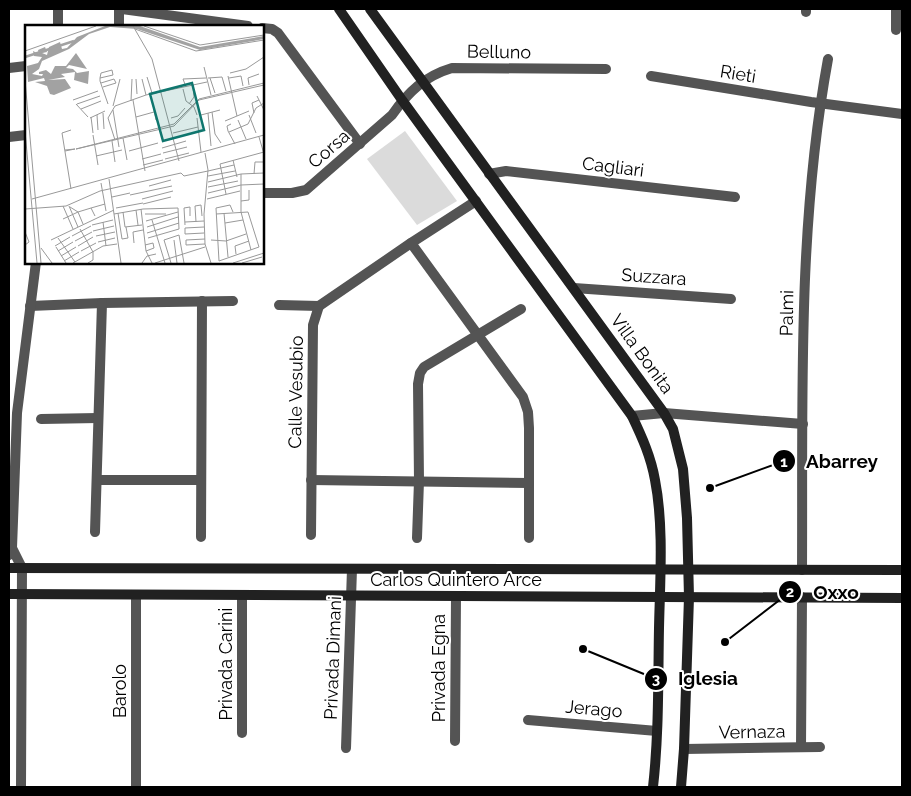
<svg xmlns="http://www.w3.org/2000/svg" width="911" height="796" viewBox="0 0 911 796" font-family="Raleway,sans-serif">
	<rect width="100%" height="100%" fill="#fff"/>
	<path fill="#dbdbdb" d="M405 131 457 201 417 225 367 159Z"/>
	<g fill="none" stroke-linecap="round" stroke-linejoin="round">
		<g stroke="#545454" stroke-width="10">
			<path d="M119 9V26"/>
			<path d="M122 9 248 26"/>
			<path d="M896 9V30"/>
			<path d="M806 12V9"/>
			<path d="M58 26V9"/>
			<path d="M262 28 272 29 278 33 360 144"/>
			<path d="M9 68 26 66"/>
			<path d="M651 76 811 102 902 114"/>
			<path d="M9 137 26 135"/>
			<path d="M489 174 506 171 735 197"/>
			<path d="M262 193H292L306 190 392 115C408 92 425 76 452 68L606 69"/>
			<path d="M411 243 523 397 528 412 529 428V538"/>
			<path d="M574 288 731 299"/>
			<path d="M279 305 319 306 411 243 476 201"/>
			<path d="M30 306 102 303 233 301"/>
			<path d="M632 416 664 413 803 424"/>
			<path d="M41 419 98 418"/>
			<path d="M97 480H201"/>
			<path d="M311 480 529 483"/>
			<path d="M95 532 102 303"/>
			<path d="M311 535 313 325 319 306"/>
			<path d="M201 537 202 301"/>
			<path d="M417 538 419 481 418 384 420 373 424 367 521 309"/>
			<path d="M12 548 22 568 21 787"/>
			<path d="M9 555 12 548 17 413 36 262"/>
			<path d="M802 570C803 399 797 228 828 59"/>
			<path d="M136 595V787"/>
			<path d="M242 595V733"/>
			<path d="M528 720 657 731"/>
			<path d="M455 741 456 596"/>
			<path d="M801 747 802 597"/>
			<path d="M346 748 352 569"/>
			<path d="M684 749 820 747"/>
		</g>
		<g stroke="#212121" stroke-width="10">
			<path d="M339 9 402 100 632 416C642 437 651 457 655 480 664 526 660 581 659 628 658 681 659 734 653 787"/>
			<path d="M370 9 664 413 673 429 683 469 687 518 689 597 684 749 681 787"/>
			<path d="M9 568 902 570"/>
			<path d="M9 594 902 598"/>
		</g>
	</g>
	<g text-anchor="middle" stroke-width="4" stroke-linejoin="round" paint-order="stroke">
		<g font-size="18" fill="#000" stroke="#fff">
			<text transform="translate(499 52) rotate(1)" y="6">Belluno</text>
			<text transform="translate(738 74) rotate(9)" y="6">Rieti</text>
			<text transform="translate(329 149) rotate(-41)" y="6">Corsa</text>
			<text transform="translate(613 167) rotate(7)" y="6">Cagliari</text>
			<text transform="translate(654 277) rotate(4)" y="6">Suzzara</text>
			<text transform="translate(787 313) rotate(-89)" y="6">Palmi</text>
			<text transform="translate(642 354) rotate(54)" y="6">Villa Bonita</text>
			<text transform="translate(296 392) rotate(-89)" y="6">Calle Vesubio</text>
			<text x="456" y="586">Carlos Quintero Arce</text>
			<text transform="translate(333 658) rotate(-88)" y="6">Privada Dimani</text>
			<text transform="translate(226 664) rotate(-90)" y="6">Privada Carini</text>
			<text transform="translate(439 668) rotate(-90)" y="6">Privada Egna</text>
			<text transform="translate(120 691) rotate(-90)" y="6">Barolo</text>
			<text transform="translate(594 709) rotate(5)" y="6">Jerago</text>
			<text transform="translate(752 732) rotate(-1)" y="6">Vernaza</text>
		</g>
	</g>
	<g transform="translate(25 25)">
		<rect width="239" height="239" fill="#fff"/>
		<path d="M80 1H115L175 22 239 11V14L175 25 112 4 85 2 64 9 44 24 17 36 14 44 7 49 17 51 18 49H14V47L21 45 26 49 30 41H41L51 28 62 44 44 40 41 43 48 44 52 48 64 46 63 59 49 55 50 47 36 49 40 52 23 55 40 54 46 63 29 70 25 69 22 61 10 57 20 56 19 53 3 57 2 41 13 38 17 32 9 31 8 26 14 29 13 25 20 22 22 27 17 28 22 30 24 22 35 17 37 24 42 23 52 12Z" fill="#a2a2a2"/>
		<path fill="none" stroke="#a2a2a2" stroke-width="2.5" d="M0 32 49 16"/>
		<path fill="none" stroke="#999" stroke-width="1" d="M108 1 127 34 154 136M119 1 175 20 239 10M110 4 171 26 239 15M0 26 71 1M179 42 186 70M205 48 221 44 239 32M203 51 212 91M122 52 127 68M75 53 88 50 87 45 76 48 75 53V56L83 79M183 53 197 52 201 66M185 53 190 68M204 53 216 51 218 61M111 54 112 69M117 54 121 70M0 55 16 238M76 58 89 54 91 58 78 62M239 58 174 74 149 99 51 124 149 101 174 75 239 60M224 60 223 53 234 49M161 62 158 54 181 53M158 64 161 76 169 82 172 90M232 71 239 85M48 75 73 66M108 75 120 146M106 76 107 54M51 79 63 92M52 79 75 71M164 79 169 72 168 62M128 80 131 95M88 81 95 54M56 84 76 76M88 85 94 122M187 87 190 109 196 118M78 88 79 104M183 88 186 121M229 88 227 78 234 75M72 90 73 105M176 90 195 85M224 90 231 108M66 92 68 108M111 92 129 87M65 93 80 86M146 93 153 91 160 83M172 93 176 127M213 95 221 114M200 96 224 86M206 99 202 101 203 106 210 119M0 106 12 238M204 107 223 99 231 83 239 78M148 108 173 102M68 110 73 140M234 112 239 129M98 113 102 135M90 115 83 93 90 81 121 70 182 57M87 116 90 137M137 123 161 116M40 125 50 124 40 126M104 126 133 118M138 128 162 122M180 128 183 145 179 189 180 219 186 238M71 131 97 125M117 134 136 129M140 134 164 128M208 135 212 152M118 140 138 135M183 146 209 140M216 149V187L226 225M229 149 230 137H239M183 151 210 146M84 154 96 238M183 157 216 149 239 148M76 158 81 186M124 161 146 155M183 162 213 156M46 164 37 108 46 105M183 168 216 160 239 159M201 169 195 139 239 127M105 170 147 161M87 172 105 168M7 174 239 110M117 174 148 166M182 174 215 166M216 176 224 175V165M118 179 146 172M38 181 48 204M44 181 53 202M91 183 118 178M0 184 41 181 75 166 156 148 159 151 183 146M116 184 121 226 127 238M111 185 113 200M98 187 100 202M93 188 97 214 103 213 101 202M199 188 203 232M89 189 118 184 153 183 154 204 123 213M120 189H141M191 189 223 187 234 222 194 236M70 191 66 183 80 179M38 194 53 187 45 182M127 195 140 238M121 196 153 187M78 197 81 221M160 197 179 196M171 197 170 181 176 180 177 191M200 198 218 195M58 199 53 187 66 183M67 200 88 195M160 200 159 183 165 182V191M100 202 117 200M122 202 153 192M179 202 160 203V209L179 208M55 204 68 227V235L63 238M68 206 89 201M0 207 4 217 0 220M122 208 154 198M47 211 66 201M71 211 90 207M33 213 50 237M180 214 161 215V220L180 219M26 215 89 185M149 215 152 238M186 215 201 216 221 209M50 216 67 207M73 217 90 213M109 218 108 207 118 205M120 220 128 218 129 223 121 226M30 221 45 212M53 221 68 212M31 222 41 238M16 223 27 238M33 226 48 217M56 226 71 218M211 229 210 221 224 216M36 231 51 222M39 236 54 227M194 236 191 183 205 180 208 187M48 238 78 221 92 219M117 238 122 231 131 229M130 238 180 222M146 238 139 215 154 210 159 238M208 238 239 228M217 238 237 232"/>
		<path fill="#0f766e" fill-opacity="0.15" stroke="#0f766e" stroke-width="2.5" d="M167 58 179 105 138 116 125 69Z"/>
		<rect width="239" height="239" fill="none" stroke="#000" stroke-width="2.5"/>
	</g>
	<path fill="none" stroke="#000" stroke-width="2" d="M710 488L784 461M725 642L790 592M583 649L656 679"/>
	<g fill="#000" stroke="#fff" stroke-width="2">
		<circle cx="710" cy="488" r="5"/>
		<circle cx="725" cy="642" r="5"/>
		<circle cx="583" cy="649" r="5"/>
		<circle cx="784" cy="461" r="12"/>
		<circle cx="790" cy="592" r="12"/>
		<circle cx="656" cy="679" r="12"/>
	</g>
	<g font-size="15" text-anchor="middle" font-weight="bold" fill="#fff">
		<text x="784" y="467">1</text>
		<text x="790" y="597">2</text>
		<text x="656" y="684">3</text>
	</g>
	<g font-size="19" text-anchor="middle" font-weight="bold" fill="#000" stroke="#fff" stroke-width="4" stroke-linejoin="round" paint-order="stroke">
		<text x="842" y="468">Abarrey</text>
		<text x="836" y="599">Oxxo</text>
		<text x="708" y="685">Iglesia</text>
	</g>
	<rect width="911" height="796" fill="none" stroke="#000000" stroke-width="20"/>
</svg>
